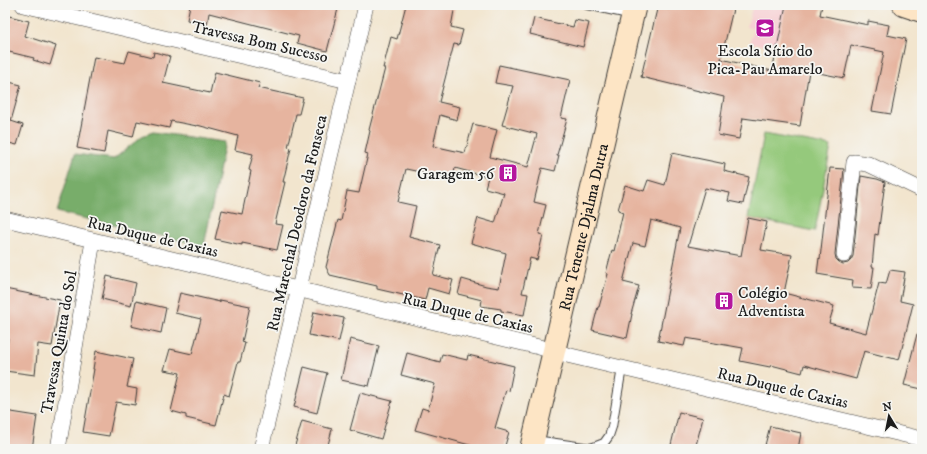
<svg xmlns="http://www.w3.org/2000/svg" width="927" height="454" viewBox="0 0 927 454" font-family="'IM FELL DW Pica',serif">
	<rect width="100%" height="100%" fill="#f6f6f2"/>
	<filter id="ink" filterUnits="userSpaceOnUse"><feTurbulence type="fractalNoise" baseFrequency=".025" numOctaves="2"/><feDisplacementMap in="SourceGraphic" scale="8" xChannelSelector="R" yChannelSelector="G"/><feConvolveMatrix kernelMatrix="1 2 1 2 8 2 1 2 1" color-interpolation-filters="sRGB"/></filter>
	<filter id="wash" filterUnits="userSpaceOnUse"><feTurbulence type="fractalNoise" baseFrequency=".012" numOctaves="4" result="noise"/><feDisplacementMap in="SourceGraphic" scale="16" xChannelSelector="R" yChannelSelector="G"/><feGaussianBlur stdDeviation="0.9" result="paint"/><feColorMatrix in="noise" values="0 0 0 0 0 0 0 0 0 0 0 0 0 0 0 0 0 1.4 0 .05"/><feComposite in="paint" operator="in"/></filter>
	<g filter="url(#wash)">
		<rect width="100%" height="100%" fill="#f2e5ce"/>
		<path fill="#f7cfd3" d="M753 5H786L775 49 750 42 754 29 747 27Z"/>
		<path fill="#95c97b" stroke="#58724c" d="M764 134 831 146 815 231 748 218Z"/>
		<path fill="#78ad6b" stroke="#4a6444" d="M153 132 225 142 204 246 57 212 75 154 114 159 142 136Z"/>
		<g id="blocks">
			<g fill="#e6b49f">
				<path d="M190 5H339L327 51 297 43 299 36 209 13 207 25 187 20Z"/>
				<path d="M406 5H455L451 27 463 30 459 45 454 44 439 102 460 107 457 120 440 115 433 146 465 153 473 124 497 130 490 157 528 167 537 134 502 125 513 86 495 83 499 65 570 80 561 118 567 119 557 155H559L555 171 542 168 534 202 546 205 539 234 543 235 537 260 530 258 522 293 528 294 524 315 501 311V309L481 306 482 300 458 294 462 279 486 286 499 288 506 253 471 243 478 218 495 223 504 193 485 188 488 177 455 168 453 179 406 169 398 202 416 206 409 237 440 245 433 275 453 280 449 294 428 288 425 300 377 289V286L330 275 326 267 338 220 341 221 347 191 359 193 368 154 365 153 370 131 369 130 385 68H383L391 37 397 39Z"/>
				<path d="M658 5H734L721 59 772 71 786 5H822L820 15 868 25V21L889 25 887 35 906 39 891 114 872 111 884 52 851 45 844 78 809 71 800 126 743 118 739 139 718 135 724 97 641 77Z"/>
				<path d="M9 16 29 21 25 36 56 46 50 65 33 60 34 58 5 51V33Z"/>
				<path d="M534 18 573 27 575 20 589 23 583 47 530 34Z"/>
				<path d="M129 51 153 57 154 52 170 56 163 83 210 93 215 72 260 83 258 88 303 98 299 114H296L288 147 291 148 283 182H285L275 224 283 225 277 250 242 243V245L215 239 222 210 242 214 251 171 249 170 253 154 235 150 238 136 197 125V126L171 121 169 128 137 121 133 137 108 131 104 153 77 148 94 57 125 63Z"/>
				<path d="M5 81 21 85 11 121 23 125 17 145 5 142Z"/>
				<path d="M672 153 725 164 724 171 749 177 743 204 728 201 730 193 705 188 688 246 741 256 748 218 767 222 761 250 792 255 784 293 834 306 829 323 866 333 879 283 886 284 890 270 905 272 900 301 913 304 899 360 864 351 856 379 804 365 802 373 771 365 770 367 740 361 743 348 686 338 684 346 658 341 680 228 651 220 645 246 633 243 623 282 639 286 631 314H632L627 338 592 330 598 307H599L608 274 606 273 612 250 614 251 623 212 618 210 625 185 644 191 648 180 665 185Z"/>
				<path d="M830 168 844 169 835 254 836 259 839 262 843 264 848 263 851 260 853 256 861 176 877 179 885 182 878 235 875 234 872 267H874L871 289 852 288 853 280 817 274 819 258 820 259Z"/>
				<path d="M107 276 136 283 131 306 102 299Z"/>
				<path d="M5 289 60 300 52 346 38 344 35 375 5 371 8 338H5Z"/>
				<path d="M180 293 220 302V300L250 306 242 342 245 343 240 362H238L229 396 224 394 216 425 186 418V415L171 411 180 373 164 370 170 349 192 354 201 319 175 313Z"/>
				<path d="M136 301 166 308 161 333 131 326Z"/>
				<path d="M314 312 344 318 339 341 309 335Z"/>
				<path d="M917 334H922V389L904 385Z"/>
				<path d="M350 339 379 346 369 386 341 380Z"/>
				<path d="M96 351 133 359 127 387 137 389 135 405 116 402 109 436 83 432 94 369H93Z"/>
				<path d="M407 353 440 362 442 354 467 360 468 355 514 366 509 391 506 390 495 428 509 432 504 449H484L415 430 422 408 428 410 435 384 401 375Z"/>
				<path d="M304 367 327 373 317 413 294 407Z"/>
				<path d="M360 393 392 401 381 439 350 430Z"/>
				<path d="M5 411 37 416 32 449H5Z"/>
				<path d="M679 412 703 418 695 449H670Z"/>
				<path d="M302 421 332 429 327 449H294Z"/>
				<path d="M770 426 801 433 798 449H764Z"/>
			</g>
		</g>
	</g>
	<g filter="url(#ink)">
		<use href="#blocks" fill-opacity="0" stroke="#3c3a37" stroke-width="1"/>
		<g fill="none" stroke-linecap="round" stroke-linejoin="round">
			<g stroke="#3c3a37" stroke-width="10">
				<g id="lane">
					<path d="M587 5 633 15"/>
					<path d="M535 440 591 448 604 443 609 436 612 427 622 368"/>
				</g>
			</g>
			<g stroke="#3c3a37" stroke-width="16">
				<g id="street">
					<path d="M23 5 348 81"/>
					<path d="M5 219 539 347 571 356 922 439"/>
					<path d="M844 255 854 162 868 164 922 190"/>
					<path d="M58 449 93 241"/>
					<path d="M261 449 366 5"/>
				</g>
			</g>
			<g stroke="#3c3a37" stroke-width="24">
				<g id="secondary">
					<path d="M904 5 922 11"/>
					<path id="s1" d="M531 449 635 5"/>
				</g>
			</g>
			<use href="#lane" stroke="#fff" stroke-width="8"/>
			<use href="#street" stroke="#fff" stroke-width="15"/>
			<use href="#secondary" stroke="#fde5c5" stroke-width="22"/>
		</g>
	</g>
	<defs>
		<g id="school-square" transform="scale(1)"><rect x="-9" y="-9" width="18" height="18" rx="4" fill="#b5179e" stroke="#f6f6f2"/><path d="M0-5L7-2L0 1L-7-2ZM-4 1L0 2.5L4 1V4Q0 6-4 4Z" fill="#fff"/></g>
		<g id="building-square" transform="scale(1)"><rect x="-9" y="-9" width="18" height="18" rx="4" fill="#b5179e" stroke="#f6f6f2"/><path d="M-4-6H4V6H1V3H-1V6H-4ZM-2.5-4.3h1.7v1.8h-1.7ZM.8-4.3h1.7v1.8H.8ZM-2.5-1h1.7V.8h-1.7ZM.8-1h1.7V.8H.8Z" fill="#fff"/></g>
	</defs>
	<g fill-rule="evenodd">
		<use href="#school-square" x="765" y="28"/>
		<use href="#building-square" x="508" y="173"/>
		<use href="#building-square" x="724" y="301"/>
	</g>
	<g text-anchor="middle" stroke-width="3.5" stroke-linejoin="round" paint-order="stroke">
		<g font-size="16" fill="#1c1c1c" stroke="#f6f6f2">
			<text transform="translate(260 41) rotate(13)" y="6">Travessa Bom Sucesso</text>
			<text transform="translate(296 223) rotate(-77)" y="6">Rua Marechal Deodoro da Fonseca</text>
			<text dy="6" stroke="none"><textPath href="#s1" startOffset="228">Rua Tenente Djalma Dutra</textPath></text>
			<text transform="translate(153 236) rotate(13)" y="6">Rua Duque de Caxias</text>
			<text transform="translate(468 312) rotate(13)" y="6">Rua Duque de Caxias</text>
			<text transform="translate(58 342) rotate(-80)" y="6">Travessa Quinta do Sol</text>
			<text transform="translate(783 387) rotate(13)" y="6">Rua Duque de Caxias</text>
		</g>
		<g font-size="16" fill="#1c1c1c" stroke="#f6f6f2">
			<text x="765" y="56">Escola Sítio do<tspan x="765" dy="18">Pica-Pau Amarelo</tspan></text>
			<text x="494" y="179" text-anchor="end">Garagem 56</text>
			<text x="738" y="298" text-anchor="start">Colégio<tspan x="738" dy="18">Adventista</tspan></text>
		</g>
	</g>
	<rect width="927" height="454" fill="none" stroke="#f6f6f2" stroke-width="20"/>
	<g transform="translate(889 416) rotate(350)" stroke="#f6f6f2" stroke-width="3" paint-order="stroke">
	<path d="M0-3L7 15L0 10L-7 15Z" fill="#1c1c1c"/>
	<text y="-6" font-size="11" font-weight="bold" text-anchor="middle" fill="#1c1c1c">N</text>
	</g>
</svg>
